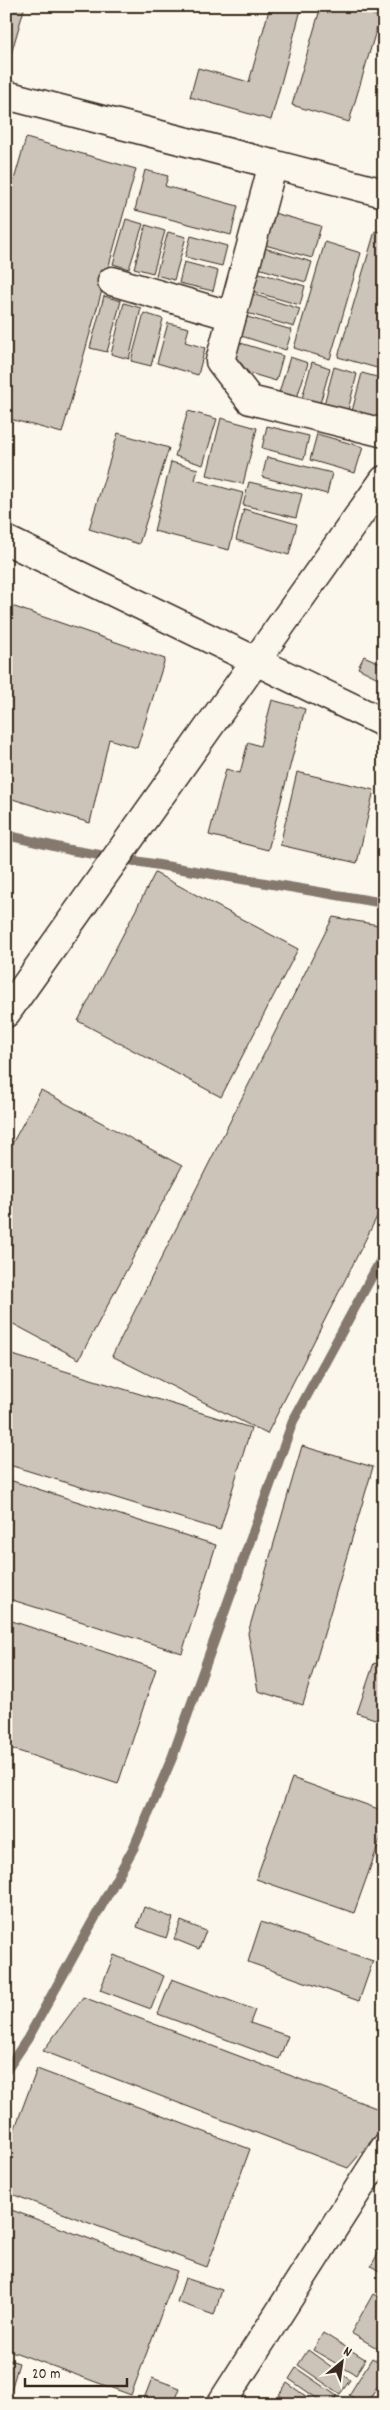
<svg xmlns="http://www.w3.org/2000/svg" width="390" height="2410" viewBox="0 0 390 2410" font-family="Dekko,sans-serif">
	<rect width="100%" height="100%" fill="#fbf7ec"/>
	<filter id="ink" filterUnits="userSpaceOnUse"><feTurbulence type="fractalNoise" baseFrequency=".02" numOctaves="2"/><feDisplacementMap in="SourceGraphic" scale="10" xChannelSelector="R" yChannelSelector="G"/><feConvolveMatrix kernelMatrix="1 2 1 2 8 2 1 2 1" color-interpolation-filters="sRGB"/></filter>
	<g filter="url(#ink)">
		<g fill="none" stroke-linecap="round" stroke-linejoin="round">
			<g stroke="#85796d" stroke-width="10">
				<path d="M6 835 70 850 384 903"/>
				<path d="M6 2071 28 2038 134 1847 172 1758 293 1421 384 1254"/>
			</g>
		</g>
		<g fill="#ccc4b9" stroke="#3b2a1e">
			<path d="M6 6H25L9 61H6Z"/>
			<path d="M270 6H302L271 120 190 97 198 68 249 82Z"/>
			<path d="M321 6H345L380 17 349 122 292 105Z"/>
			<path d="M26 138 136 169 62 433 6 418V208Z"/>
			<path d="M145 170 168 176 165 186 238 206 231 235 135 210Z"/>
			<path d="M274 213 321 226 312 258 265 245Z"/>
			<path d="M126 219 143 224 129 269 113 264Z"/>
			<path d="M146 225 165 231 153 273 134 268Z"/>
			<path d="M375 231 384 233V370L338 357Z"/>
			<path d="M168 232 186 237 174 280 156 275Z"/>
			<path d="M191 236 227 246 222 266 185 257Z"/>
			<path d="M325 242 361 253 330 359 294 348Z"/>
			<path d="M264 248 312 262 306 282 258 268Z"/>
			<path d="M184 262 218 271 213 291 179 283Z"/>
			<path d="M256 272 305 286 300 305 251 291Z"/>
			<path d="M252 294 300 309 294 327 247 313Z"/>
			<path d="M104 296 121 301 107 352 90 348Z"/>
			<path d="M124 303 141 308 129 359 111 354Z"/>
			<path d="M144 313 163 319 151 366 131 361Z"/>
			<path d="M244 316 292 330 286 350 238 335Z"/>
			<path d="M168 323 189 328 185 342 205 348 198 375 157 363Z"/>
			<path d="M234 341 283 356 276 381 249 373 239 361 228 358Z"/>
			<path d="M290 357 308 363 296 401 278 396Z"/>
			<path d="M312 362 330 368 319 407 301 402Z"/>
			<path d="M334 367 357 374 347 414 323 408Z"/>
			<path d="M362 373 384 379V424L351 415Z"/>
			<path d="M188 411 217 419 203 465 175 456Z"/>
			<path d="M221 418 257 428 243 484 207 475Z"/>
			<path d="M267 426 309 436 304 459 262 448Z"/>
			<path d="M118 433 169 448 139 544 89 529Z"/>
			<path d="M317 434 363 447 355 473 310 460Z"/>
			<path d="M267 457 332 473 327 494 262 477Z"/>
			<path d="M171 462 198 469 195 480 243 493 229 550 154 531Z"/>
			<path d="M249 482 302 494 296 518 243 505Z"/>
			<path d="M244 509 297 524 289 555 236 540Z"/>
			<path d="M6 604 165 659 137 748 109 739 90 823 6 797Z"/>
			<path d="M364 656 384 665V681L358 668Z"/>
			<path d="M272 700 305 709 268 850 209 835 226 769 240 773 248 742 260 746Z"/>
			<path d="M297 772 374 790 357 863 280 845Z"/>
			<path d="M155 873 298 949 221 1097 78 1021Z"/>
			<path d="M333 917 384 926V1203L267 1434 112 1356Z"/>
			<path d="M41 1090 182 1166 79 1359 6 1320V1155Z"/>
			<path d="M6 1353 251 1428 220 1530 6 1464Z"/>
			<path d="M302 1446 373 1467 303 1705 258 1691 248 1633Z"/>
			<path d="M6 1479 216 1545 182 1653 6 1598Z"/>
			<path d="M6 1619 156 1669 118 1784 6 1747Z"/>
			<path d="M374 1663 384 1666V1722L357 1713Z"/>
			<path d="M292 1778 384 1811V1829L354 1913 256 1879Z"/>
			<path d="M144 1907 173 1918 166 1938 137 1927Z"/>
			<path d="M181 1921 206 1931 199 1949 174 1939Z"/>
			<path d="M261 1922 373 1961 359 2001 248 1962Z"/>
			<path d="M114 1955 164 1976 151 2009 100 1990Z"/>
			<path d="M172 1979 255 2010 250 2023 288 2036 279 2059 158 2014Z"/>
			<path d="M83 1997 384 2111V2126L348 2168 43 2051Z"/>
			<path d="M37 2069 250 2149 207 2267 6 2192V2152Z"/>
			<path d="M6 2208 177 2271 131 2395 6 2349Z"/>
			<path d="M384 2243V2274L371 2266Z"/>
			<path d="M185 2278 222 2290 214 2315 177 2302Z"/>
			<path d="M373 2294 384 2300V2352L351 2333Z"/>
			<path d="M323 2333 365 2359 356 2375 313 2350Z"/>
			<path d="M308 2350 350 2380 340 2394 298 2365Z"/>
			<path d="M372 2358 384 2365V2376L366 2404H363L349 2395Z"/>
			<path d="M6 2359 19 2363 7 2404H6Z"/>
			<path d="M296 2368 337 2396 332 2404H325L289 2379Z"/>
			<path d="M152 2378 180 2388 174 2404H142Z"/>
			<path d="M287 2383 317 2404H293L279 2395Z"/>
			<path d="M384 2389V2404H372Z"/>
		</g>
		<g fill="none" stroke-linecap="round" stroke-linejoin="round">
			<g stroke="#3b2a1e" stroke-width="31">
				<g id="minor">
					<path d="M6 95 384 193"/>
					<path d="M273 164 220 361 250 400 384 433"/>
					<path d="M112 281 232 316"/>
					<path d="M6 540 384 723"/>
					<path d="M6 1013 384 480"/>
					<path d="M221 2404 384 2149"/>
				</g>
			</g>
			<use href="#minor" stroke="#fbf7ec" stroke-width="28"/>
		</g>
	</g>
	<rect width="390" height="2410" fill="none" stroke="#fbf7ec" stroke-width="25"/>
	<rect x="12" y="12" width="365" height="2385" fill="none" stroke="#3b2a1e" stroke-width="2" filter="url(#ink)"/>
	<g transform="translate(342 2362) rotate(29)" stroke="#fbf7ec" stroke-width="4" paint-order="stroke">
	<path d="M0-4L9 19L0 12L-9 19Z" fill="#3b2a1e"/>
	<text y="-8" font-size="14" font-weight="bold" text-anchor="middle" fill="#3b2a1e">N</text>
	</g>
	<path d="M25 2378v8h102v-8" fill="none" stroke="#3b2a1e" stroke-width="2.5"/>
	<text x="32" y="2378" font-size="15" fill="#3b2a1e" stroke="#fbf7ec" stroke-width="4" paint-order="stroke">20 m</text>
</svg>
